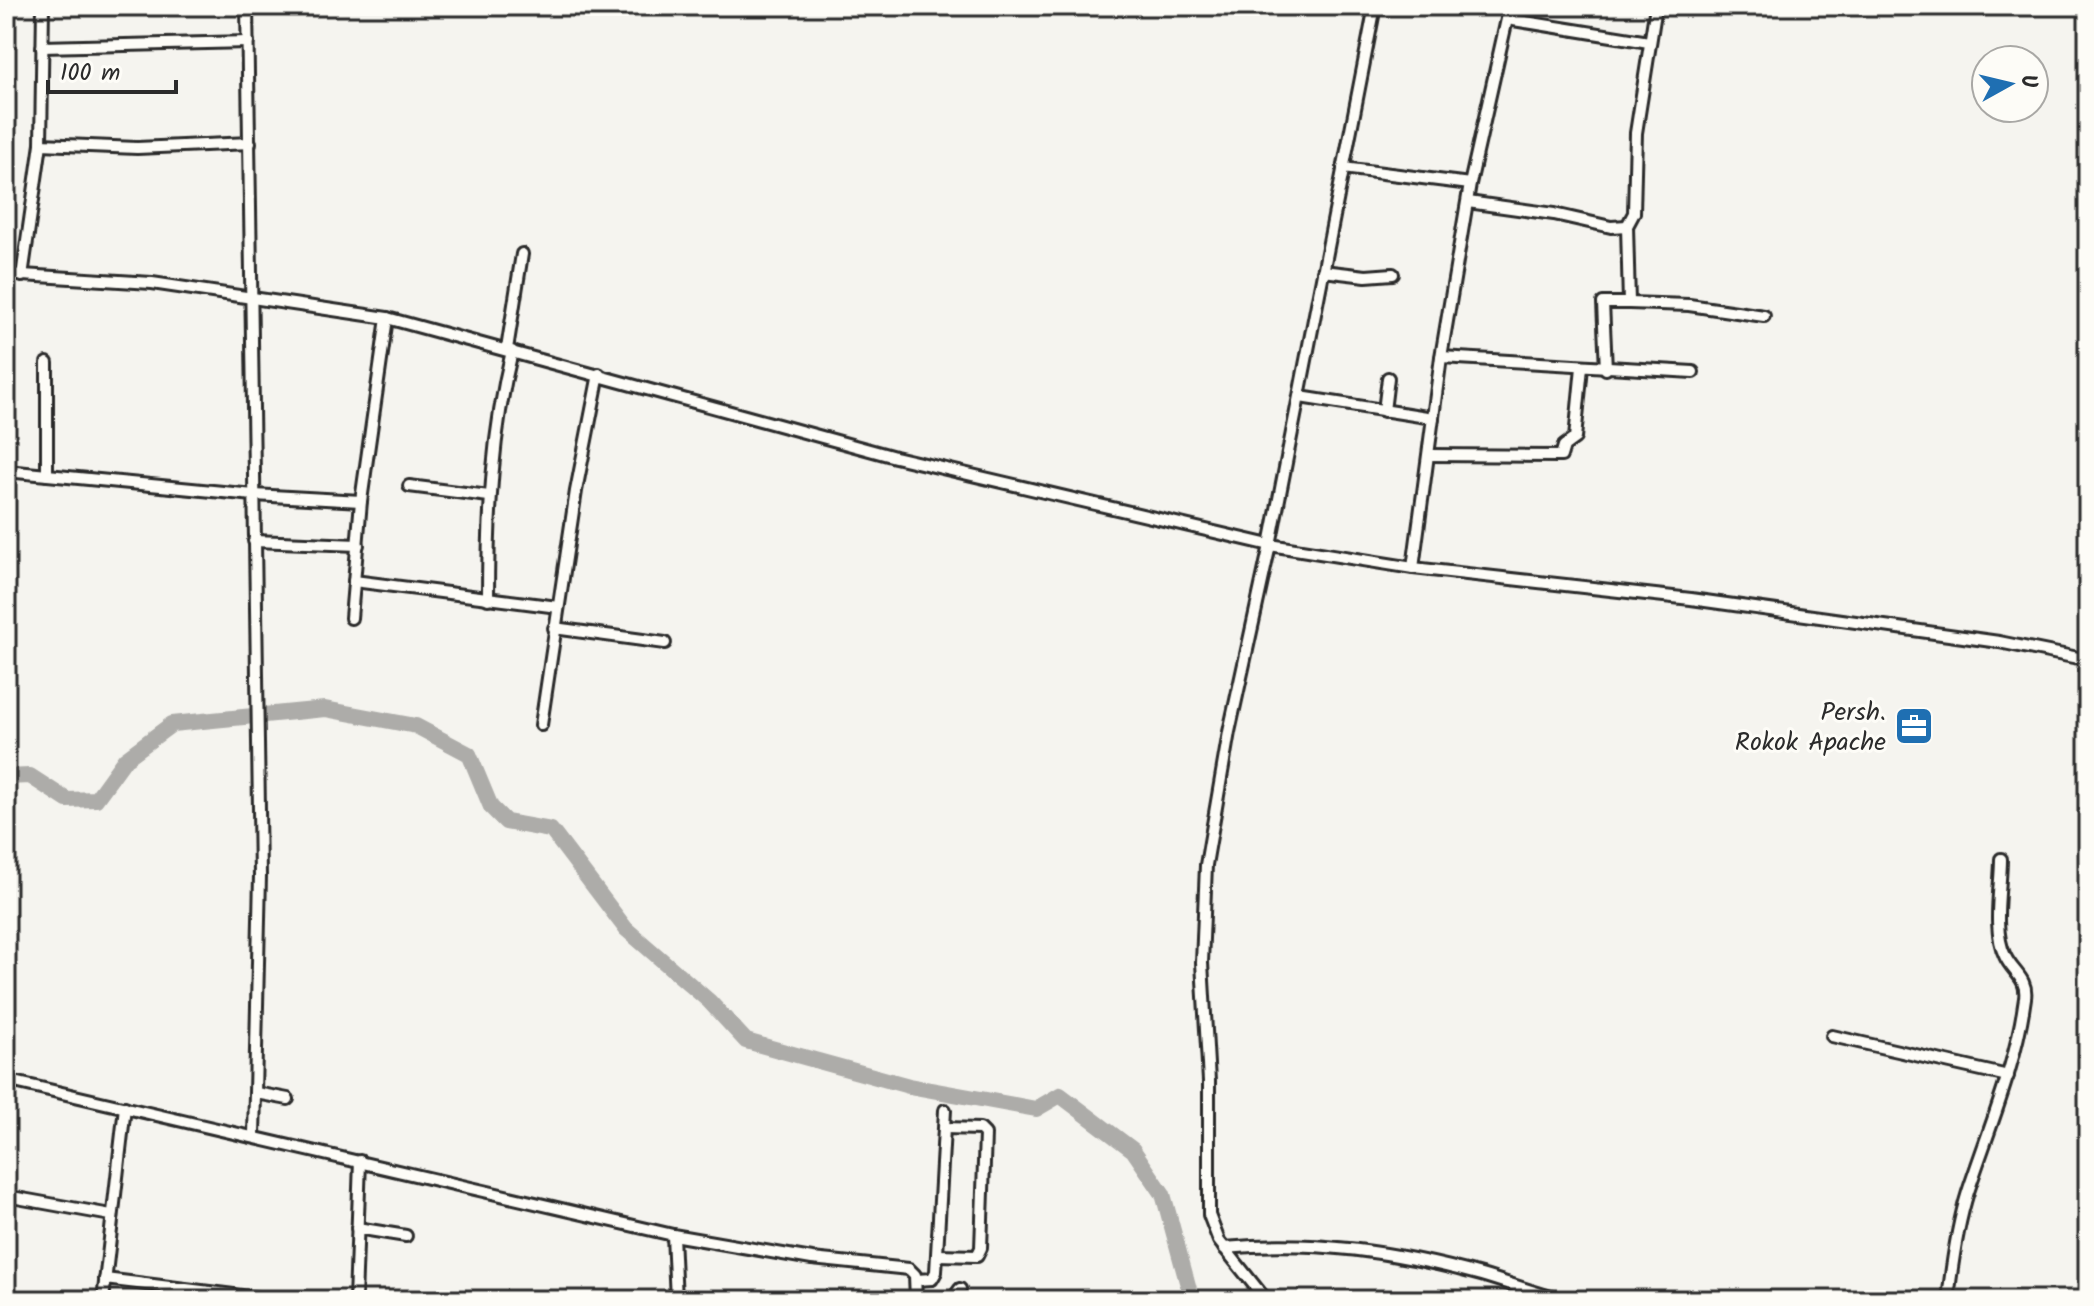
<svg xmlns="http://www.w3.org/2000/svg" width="2094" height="1306" viewBox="0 0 2094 1306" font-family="Kalam,sans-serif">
	<rect width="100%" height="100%" fill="#f5f4ef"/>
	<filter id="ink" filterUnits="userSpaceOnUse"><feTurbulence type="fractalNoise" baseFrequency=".0125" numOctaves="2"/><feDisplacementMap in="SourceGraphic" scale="16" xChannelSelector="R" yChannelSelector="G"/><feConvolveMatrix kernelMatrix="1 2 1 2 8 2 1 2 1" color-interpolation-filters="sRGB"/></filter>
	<g filter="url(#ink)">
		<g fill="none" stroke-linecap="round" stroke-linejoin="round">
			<path stroke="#adaca9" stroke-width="16" d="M6 777 30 776 67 800 96 799 125 759 172 724 325 709 416 726 469 754 491 807 506 822 551 830 626 929 709 1001 746 1041 909 1086 1036 1109 1060 1095 1133 1150 1163 1194 1192 1300"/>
			<g stroke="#2b2b2b" stroke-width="16">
				<g id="minor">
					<path d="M247 6 260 876 254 1136"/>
					<path d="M1507 19 1510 6"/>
					<path d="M42 47 248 42"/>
					<path d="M41 144 137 148 250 143"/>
					<path d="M1343 168 1470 184"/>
					<path d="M1468 202 1554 214 1611 227 1627 226"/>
					<path d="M1323 271 1366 276 1393 274"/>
					<path d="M6 274 152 283 387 318 895 457 1270 545 1413 568 1691 599 1999 642 2088 660"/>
					<path d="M22 276 41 144 43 6"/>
					<path d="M1629 303 1689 305 1764 316"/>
					<path d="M507 349 522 254"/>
					<path d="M1441 357 1693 372"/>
					<path d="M1606 369 1603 303H1629L1627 226 1634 213 1636 133 1656 6"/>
					<path d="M1300 397 1433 418"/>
					<path d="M1384 411 1388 378"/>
					<path d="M1429 455 1561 456 1564 446 1575 438 1582 367"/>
					<path d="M6 471 254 495 361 501"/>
					<path d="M47 475V363"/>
					<path d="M409 486 489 496"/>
					<path d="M254 541 358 545"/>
					<path d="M1413 568 1441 357 1470 184 1507 19 1649 42"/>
					<path d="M354 581 558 607"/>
					<path d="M488 599C488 514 492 433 512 351"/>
					<path d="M351 618 361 501 387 318"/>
					<path d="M554 628 665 643"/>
					<path d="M541 725 576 491 599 374"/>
					<path d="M1832 1036 2008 1076"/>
					<path d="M6 1080 673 1235 812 1259 909 1269 915 1275 916 1300"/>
					<path d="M256 1093 288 1099"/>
					<path d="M6 1196 111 1215"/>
					<path d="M357 1228 406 1236"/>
					<path d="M673 1235 676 1300"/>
					<path d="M1224 1248C1312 1239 1397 1252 1481 1275 1509 1283 1536 1294 1564 1300"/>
					<path d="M938 1255 977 1256 981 1248 985 1134 980 1129 945 1128"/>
					<path d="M105 1279 275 1300"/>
					<path d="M916 1280 932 1279 936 1272 945 1110"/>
					<path d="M103 1300 125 1107"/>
					<path d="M355 1300 360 1161"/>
					<path d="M952 1300 960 1289"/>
					<path d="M1266 1300 1219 1241 1209 1215V1081L1202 963 1206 865 1229 732 1270 545 1375 6"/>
					<path d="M1948 1300C1952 1263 1957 1227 1968 1192 1989 1128 2016 1066 2025 998 2028 978 2012 972 2005 956 1992 930 2001 887 2001 859"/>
				</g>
			</g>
			<use href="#minor" stroke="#fdfcf7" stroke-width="10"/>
		</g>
	</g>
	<defs>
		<g id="office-square" transform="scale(2)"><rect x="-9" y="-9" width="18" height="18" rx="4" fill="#1f6fb2" stroke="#fdfcf7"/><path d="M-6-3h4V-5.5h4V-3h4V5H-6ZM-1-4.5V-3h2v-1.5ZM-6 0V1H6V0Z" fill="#fff"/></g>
	</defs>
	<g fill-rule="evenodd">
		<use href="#office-square" x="1914" y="726"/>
	</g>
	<g text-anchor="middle" stroke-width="6" stroke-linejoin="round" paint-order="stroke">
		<g font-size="26" fill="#2b2b2b" stroke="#fdfcf7" text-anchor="end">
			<text x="1886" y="720">Persh.<tspan x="1886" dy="30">Rokok Apache</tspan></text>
		</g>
	</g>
	<rect width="2094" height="1306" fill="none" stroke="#fdfcf7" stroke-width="32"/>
	<rect x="16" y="16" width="2062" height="1274" fill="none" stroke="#2b2b2b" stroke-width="3" filter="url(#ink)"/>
	<g transform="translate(2010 84) rotate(82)"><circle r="38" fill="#fdfcf7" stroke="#a9a8a5" stroke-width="2"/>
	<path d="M0-6L14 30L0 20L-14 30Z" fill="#1f6fb2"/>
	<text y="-12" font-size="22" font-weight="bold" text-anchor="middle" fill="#2b2b2b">U</text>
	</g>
	<path d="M48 80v12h128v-12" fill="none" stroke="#2b2b2b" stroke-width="4"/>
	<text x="60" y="80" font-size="24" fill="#2b2b2b" stroke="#fdfcf7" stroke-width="6" paint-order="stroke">100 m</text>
</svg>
